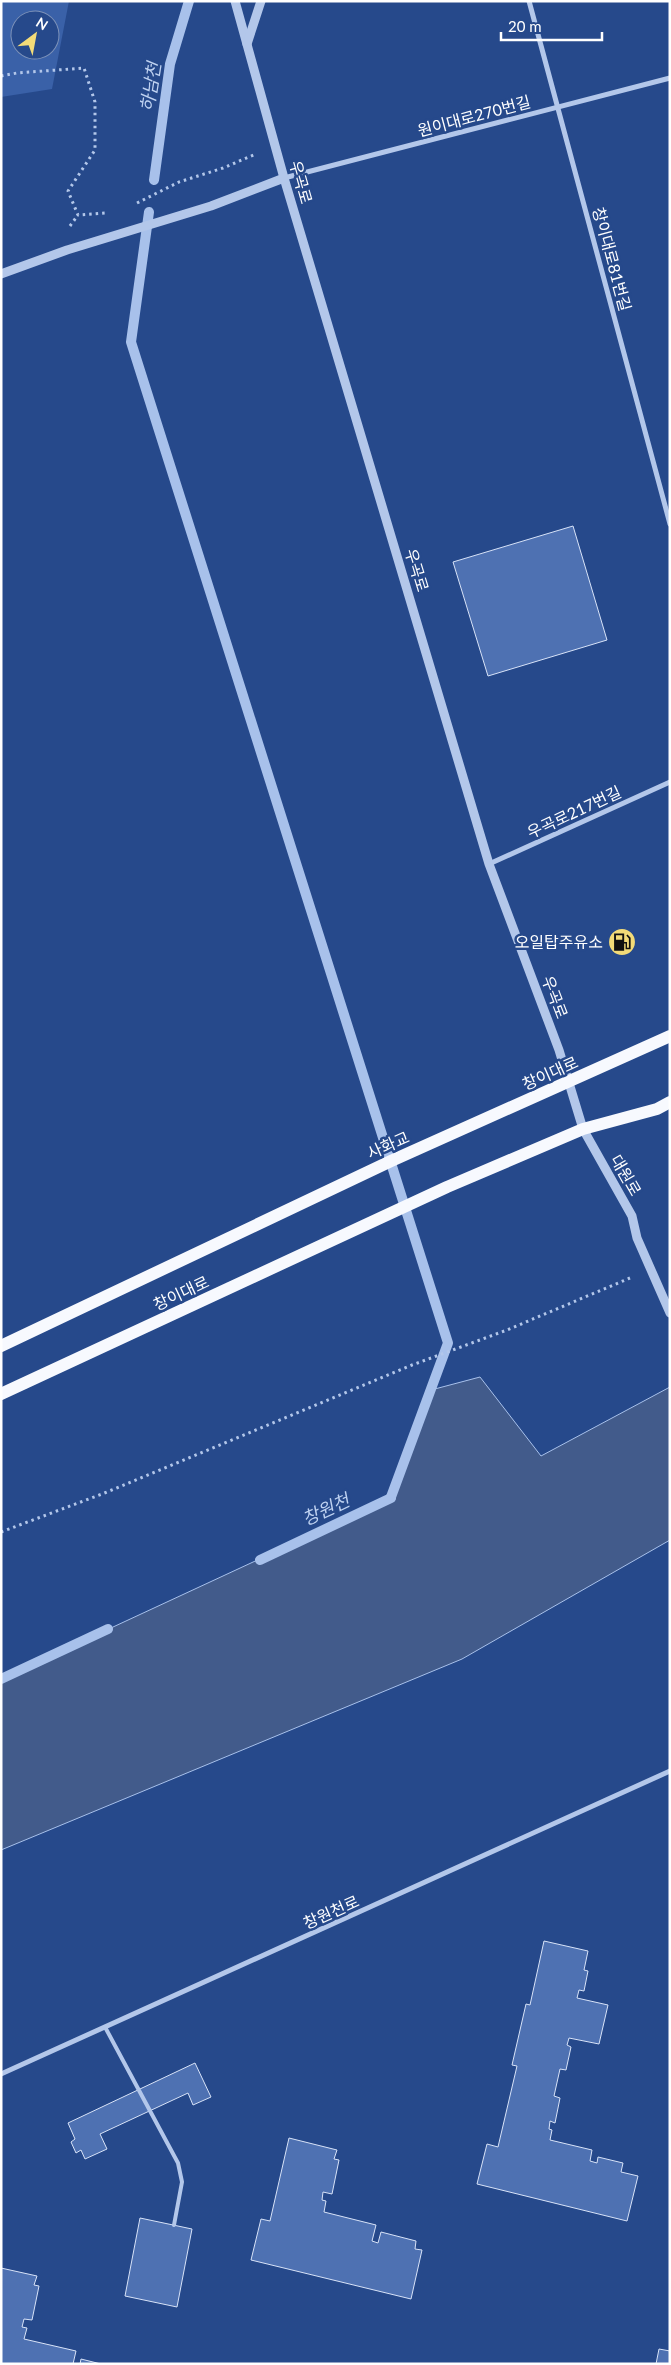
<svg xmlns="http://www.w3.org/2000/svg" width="671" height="2365" viewBox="0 0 671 2365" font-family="Lato,'Noto Sans KR',sans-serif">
	<rect width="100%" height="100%" fill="#26498b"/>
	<path fill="#3a61a8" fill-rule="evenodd" d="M1 1H69L52 89 1 97ZM20 20H50V50H20Z"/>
	<path fill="#425b8b" stroke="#a8c1eb" d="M480 1377 541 1456 670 1387V1540L462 1659 1 1850V1679L391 1498 431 1390Z"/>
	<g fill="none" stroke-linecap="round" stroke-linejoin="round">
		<g stroke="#a8c1eb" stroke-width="10">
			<path d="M154 180 170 64 189 1"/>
			<path d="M149 212 131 342 448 1343 391 1497"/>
			<path d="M260 1560 391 1498"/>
			<path d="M1 1679 108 1629"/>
		</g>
	</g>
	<g fill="#4e71b2" stroke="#d8e3f8">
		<path d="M573 526 607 640 488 676 453 562Z"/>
		<path d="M544 1941 588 1951 584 1970 588 1971 584 1991 579 1990 577 1998 608 2005 599 2044 569 2038 567 2045 571 2047 566 2070 560 2069 554 2096 560 2098 555 2123 550 2121 549 2129 552 2130 550 2140 592 2150 590 2161 597 2163 598 2157 623 2163 621 2172 638 2176 627 2221 477 2184 487 2144 498 2147 517 2066 512 2065 526 2004 530 2005Z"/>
		<path d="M195 2063 211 2097 193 2105 188 2093 100 2134 107 2149 85 2159 81 2150 76 2153 71 2142 75 2139 68 2123Z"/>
		<path d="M289 2138 337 2150 334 2159 339 2160 332 2194 323 2192 322 2200 326 2201 324 2212 376 2225 372 2241 378 2243 381 2232 416 2241 415 2249 422 2250 411 2299 251 2260 261 2219 270 2221Z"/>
		<path d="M140 2218 192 2229 177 2307 125 2296Z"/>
		<path d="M1 2268 37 2276 34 2285 39 2286 32 2320 24 2319 22 2327 27 2328 24 2339 76 2351 73 2364H1Z"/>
		<path d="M659 2349 670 2351V2364H656Z"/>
		<path d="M81 2359 101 2364H80Z"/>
	</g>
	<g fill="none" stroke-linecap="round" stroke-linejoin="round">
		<g stroke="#b3c7ea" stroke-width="3" stroke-dasharray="2.5 4" stroke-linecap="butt">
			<path d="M1 76 17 73 84 68 95 102V150L68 191 78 215 105 213"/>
			<path d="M137 203 179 182 223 168 256 154"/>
			<path d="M70 226 78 215"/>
			<path d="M1 1532 102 1494 412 1365 507 1330 630 1278"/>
		</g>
		<path stroke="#b3c7ea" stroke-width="4" d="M105 2027 178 2163 182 2182 174 2225"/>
		<g stroke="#b3c7ea" stroke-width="5">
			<path d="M529 1 670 524"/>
			<path d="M284 178 670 78"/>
			<path d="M489 864 670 782"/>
			<path d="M1 2074 670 1771"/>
		</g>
		<g stroke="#b3c7ea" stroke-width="9">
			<path d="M235 1 284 178 489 864 559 1050 583 1129 632 1216 637 1238 670 1313"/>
			<path d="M247 44 261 1"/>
			<path d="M1 274 67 250 211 206 284 178"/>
		</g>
		<g stroke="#f7f9fe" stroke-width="12">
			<path d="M1 1346 391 1161 670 1036"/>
			<path d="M1 1394 447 1187 583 1129 657 1109 670 1102"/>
		</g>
	</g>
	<defs>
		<g id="fuel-disc" transform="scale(1.4375)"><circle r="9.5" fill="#f3db78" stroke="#26498b"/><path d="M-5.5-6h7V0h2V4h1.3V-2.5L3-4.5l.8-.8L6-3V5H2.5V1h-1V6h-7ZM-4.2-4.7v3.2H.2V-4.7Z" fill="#111"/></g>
	</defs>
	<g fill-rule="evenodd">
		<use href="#fuel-disc" x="622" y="942"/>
	</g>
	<g text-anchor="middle" stroke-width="5" stroke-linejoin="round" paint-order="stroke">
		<g font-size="16" fill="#fff" stroke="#26498b">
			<text transform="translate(474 116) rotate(-15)" y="6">원이대로270번길</text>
			<text transform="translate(301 182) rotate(74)" y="6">우곡로</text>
			<text transform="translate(612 259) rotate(75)" y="6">창이대로81번길</text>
			<text transform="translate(417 570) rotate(73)" y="6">우곡로</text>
			<text transform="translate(574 812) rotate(-25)" y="6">우곡로217번길</text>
			<text transform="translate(555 997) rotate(69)" y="6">우곡로</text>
			<text transform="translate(550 1073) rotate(-24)" y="6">창이대로</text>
			<text transform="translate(388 1145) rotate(-24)" y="6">사화교</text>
			<text transform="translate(626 1175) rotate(60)" y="6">대원로</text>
			<text transform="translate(181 1293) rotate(-25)" y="6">창이대로</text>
			<text transform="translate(331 1912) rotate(-24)" y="6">창원천로</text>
		</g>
		<g font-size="16" fill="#fff" stroke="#26498b" text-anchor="end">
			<text x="603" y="948">오일탑주유소</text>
		</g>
		<g font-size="18" font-style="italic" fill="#bfd2f1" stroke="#26498b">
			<text transform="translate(151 87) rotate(-81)" y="6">하남천</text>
			<text transform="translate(326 1510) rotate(-25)" y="6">창원천</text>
		</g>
	</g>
	<rect width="671" height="2365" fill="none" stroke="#ffffff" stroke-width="5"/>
	<g transform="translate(35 35) rotate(32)"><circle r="24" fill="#26498b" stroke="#7d92b9"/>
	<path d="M0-4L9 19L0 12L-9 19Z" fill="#f3db78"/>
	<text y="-8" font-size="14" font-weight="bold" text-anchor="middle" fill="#ffffff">N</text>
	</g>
	<path d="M501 32v8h101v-8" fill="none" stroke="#ffffff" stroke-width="2.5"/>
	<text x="508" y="32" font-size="15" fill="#ffffff" stroke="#26498b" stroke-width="4" paint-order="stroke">20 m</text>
</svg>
